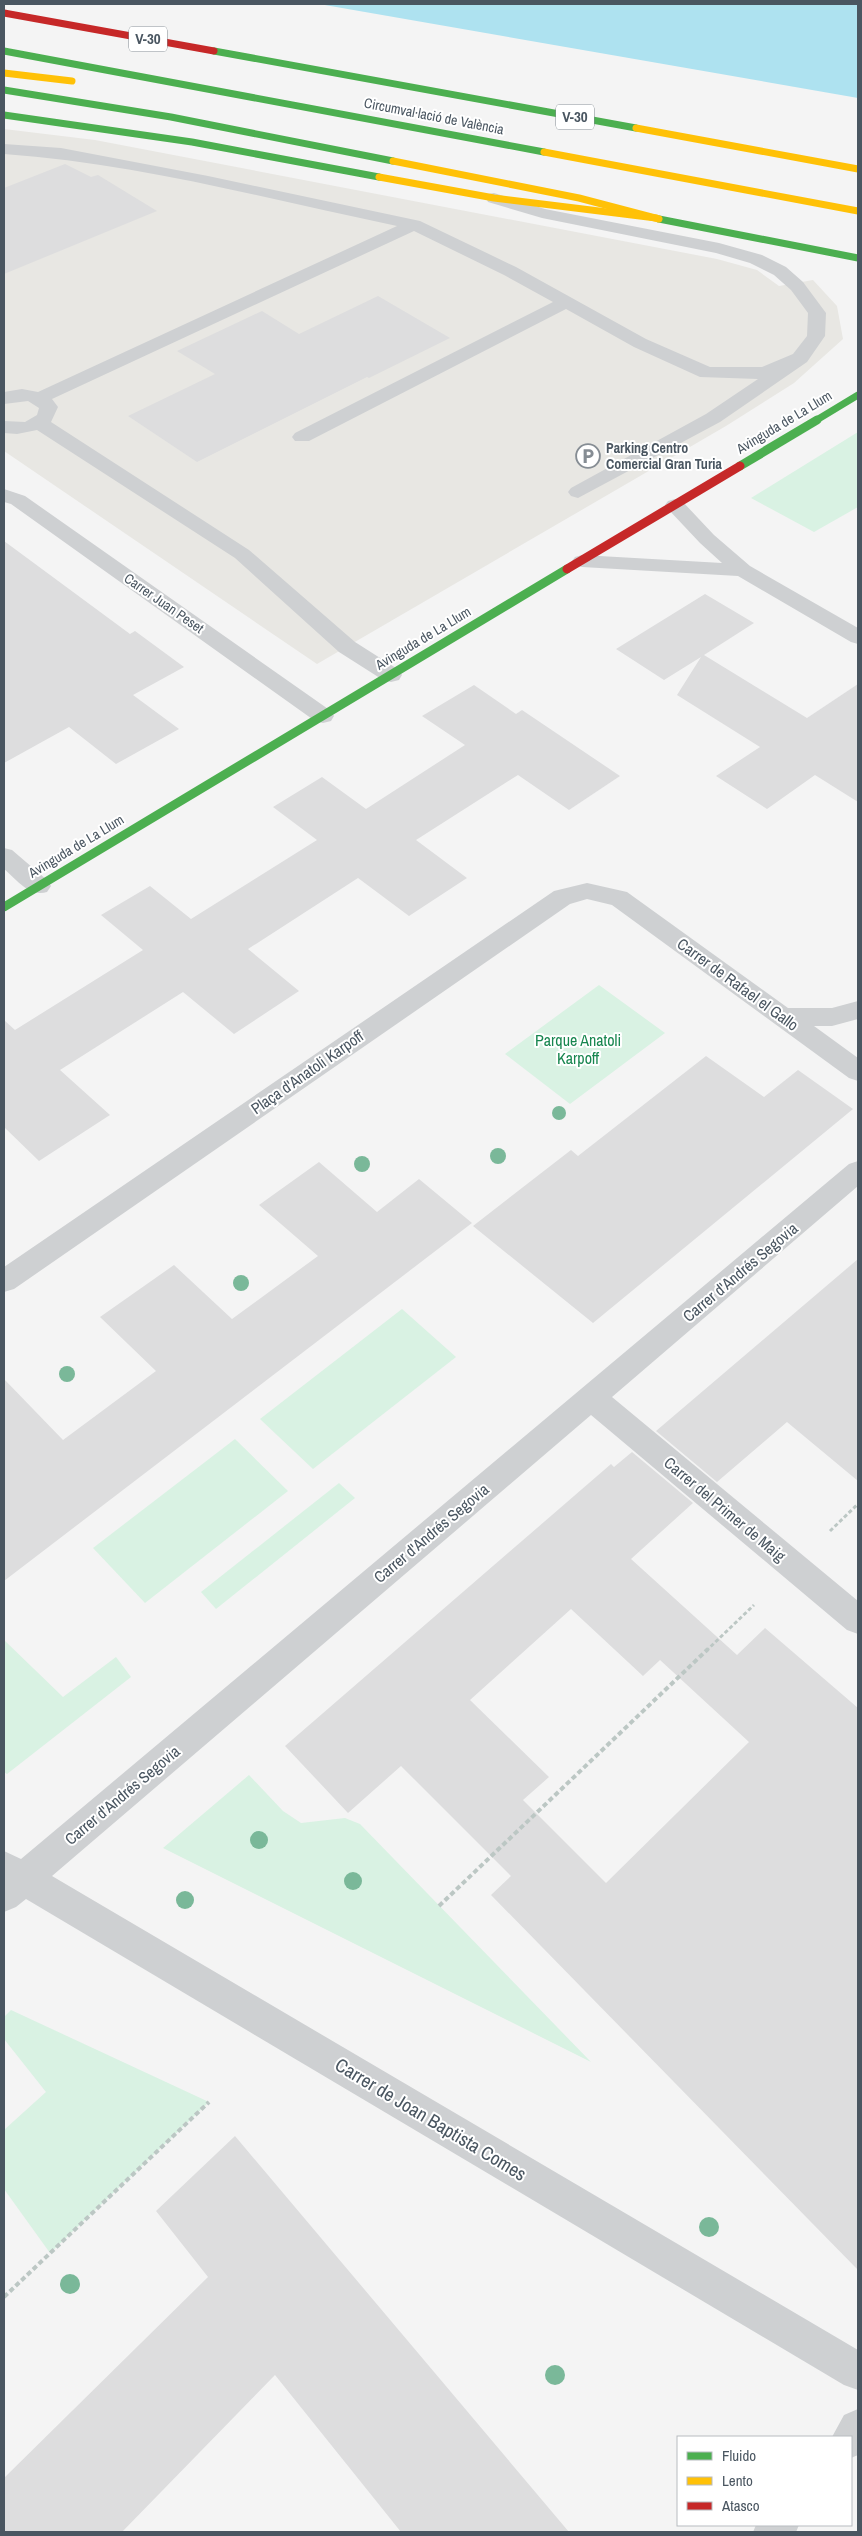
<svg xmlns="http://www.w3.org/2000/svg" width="862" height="2536" viewBox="0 0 862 2536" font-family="'Archivo Narrow',sans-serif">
	<rect width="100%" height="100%" fill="#f4f4f4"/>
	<path fill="#e8e7e3" d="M4 129 95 140 717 259 757 270 779 286 813 280 837 306 843 339 794 383 726 426 317 664 4 451Z"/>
	<g fill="#d9f2e3">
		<path d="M858 432V507L814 532 751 498Z"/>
		<path d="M599 985 665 1033 570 1104 505 1054Z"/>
		<path d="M402 1309 456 1357 313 1469 260 1419Z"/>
		<path d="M235 1439 288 1491 145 1603 93 1548Z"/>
		<path d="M339 1483 355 1498 216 1609 201 1592Z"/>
		<path d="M4 1640 63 1697 116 1657 131 1677 7 1774 4 1772Z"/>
		<path d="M249 1775 283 1811 301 1823 345 1818 360 1824 591 2062 163 1848Z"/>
		<path d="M11 2010 209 2102 50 2253 4 2189V2130L46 2092 4 2039V2017Z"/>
	</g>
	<path fill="#aee2f0" d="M319 4H858V98Z"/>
	<g fill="#ddddde" fill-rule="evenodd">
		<path d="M65 164 91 177 98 175 157 211 4 274V188Z"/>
		<path d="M378 296 450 338 369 378 367 377 197 462 128 416 215 374 177 351 262 311 299 334Z"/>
		<path d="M4 541 130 634 135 631 184 667 133 695 179 729 116 764 69 727 4 763Z"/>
		<path d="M705 594 754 623 704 655 807 718 858 684V802L815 775 767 809 716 776 760 747 677 695 701 657 664 680 616 649Z"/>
		<path d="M474 685 516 714 522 710 620 776 569 810 518 775 416 840 467 878 409 916 358 878 248 949 299 991 234 1034 183 992 60 1070 110 1115 39 1161 4 1127V1020L15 1030 143 950 101 915 150 886 191 919 317 840 273 807 322 777 366 809 465 745 422 716Z"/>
		<path d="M706 1056 764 1097 798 1070 853 1109 593 1323 473 1226 571 1150 578 1156Z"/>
		<path d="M319 1162 377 1212 419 1179 472 1223 4 1581V1379L63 1440 156 1371 100 1317 174 1265 232 1319 318 1256 259 1205Z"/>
		<path d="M858 1259V1481L787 1422 717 1482 656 1431Z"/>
		<path d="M632 1452 693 1503 631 1559 737 1655 765 1628 858 1708V2270L491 1895 511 1876 401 1766 348 1813 285 1746 611 1464 614 1467ZM571 1609 643 1676 660 1660 749 1742 606 1883 523 1800 549 1777 470 1700Z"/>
		<path d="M235 2136 569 2532H401L275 2375 122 2532H4V2478L208 2277 156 2211Z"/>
	</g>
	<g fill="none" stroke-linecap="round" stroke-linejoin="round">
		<g stroke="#bcc7c4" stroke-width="3" stroke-dasharray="4 2.5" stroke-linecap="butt">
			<path d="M830 1531 858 1504"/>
			<path d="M706 1651 754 1605"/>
		</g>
		<g stroke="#bcc7c4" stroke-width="4" stroke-dasharray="5 3" stroke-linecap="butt">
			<path d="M439 1906 708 1649"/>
			<path d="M4 2297 209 2102"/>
		</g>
		<path fill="#ced0d2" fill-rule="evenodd" d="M4 144 61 148 208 176 420 221 516 267 646 339 710 367H762L793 354 807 336 808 313 791 290 774 275 750 263 716 253 542 218 488 202 486 198 488 194 494 193 545 209 719 243 762 255 786 267 803 282 826 313 825 336 807 362 720 422 578 498 571 496 568 492 571 488 706 414 758 379 700 377 634 347 566 309 309 441H295L292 437 295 433 553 302 504 275 414 231 52 399 58 407 51 422 249 550 355 642 399 670 402 675 399 680 391 682 383 680 339 652 235 558 37 430 17 434 4 433V421L25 422 37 415 39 408 28 401 4 404V392L22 389 38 392 397 226C267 199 136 163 4 154Z"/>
		<g fill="#ced0d2" fill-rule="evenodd">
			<path d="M4 489 25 496 331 711 334 716 331 721 323 723 315 721 11 504 4 502Z"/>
			<path d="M675 499 682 501 714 535 750 566 858 628V644L851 642 738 576 582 567 575 565 572 561 575 557 582 555 722 563 700 543 668 509 665 505 668 501Z"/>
			<path d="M4 848 12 850 47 880 51 886 47 892C29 897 17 880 4 869Z"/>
			<path d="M587 883 627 892 788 1008H832L858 1001V1019L832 1026H814L858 1058V1081L849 1078 612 905 587 899 570 904 14 1289 4 1292V1267L554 891Z"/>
			<path d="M858 1161V1186L612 1397 858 1601V1634L847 1630 591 1415 52 1876 858 2350V2390L844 2385 26 1899 16 1907 4 1912V1851L21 1859 849 1164Z"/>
			<path d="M858 2409V2455L851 2458V2437H832L844 2415Z"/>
			<path d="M756 2525H799L796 2532H753Z"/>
		</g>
		<g stroke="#4caf50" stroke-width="7">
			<path d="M4 51 544 152"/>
			<path d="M214 51 636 128"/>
			<path d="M4 90 171 117 393 161"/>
			<path d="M4 115 192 142 379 177"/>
			<path d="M659 219 858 258"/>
			<path d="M815 421 858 395"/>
		</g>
		<g stroke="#4caf50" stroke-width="9">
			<path d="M740 466 817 420"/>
			<path d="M4 907 567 569"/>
		</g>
		<g stroke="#ffc107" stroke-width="7">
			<path d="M4 73 72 81"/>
			<path d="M636 128 858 169"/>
			<path d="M544 152 858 211"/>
			<path d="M393 161 579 198 659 219"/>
			<path d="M379 177 494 198 656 218"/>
		</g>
		<path stroke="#c62828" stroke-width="7" d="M4 13 214 51"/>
		<path stroke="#c62828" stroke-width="9" d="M567 569 740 466"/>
	</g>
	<g fill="#7ab899">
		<circle cx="559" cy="1113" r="7"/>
		<circle cx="498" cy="1156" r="8"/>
		<circle cx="362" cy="1164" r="8"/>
		<circle cx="241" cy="1283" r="8"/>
		<circle cx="67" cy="1374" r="8"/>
		<circle cx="259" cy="1840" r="9"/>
		<circle cx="353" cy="1881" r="9"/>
		<circle cx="185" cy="1900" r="9"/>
		<circle cx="709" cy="2227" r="10"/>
		<circle cx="70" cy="2284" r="10"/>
		<circle cx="555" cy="2375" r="10"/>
	</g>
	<defs>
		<g id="parking-ring" transform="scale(1.25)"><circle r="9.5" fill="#fff" stroke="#868d94" stroke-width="1.5"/><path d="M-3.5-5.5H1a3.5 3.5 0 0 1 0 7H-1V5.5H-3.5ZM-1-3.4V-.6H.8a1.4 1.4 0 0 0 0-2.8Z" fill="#868d94"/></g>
	</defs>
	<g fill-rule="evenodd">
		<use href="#parking-ring" x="588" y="456"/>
	</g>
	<g text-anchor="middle" stroke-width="4" stroke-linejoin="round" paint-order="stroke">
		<g font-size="14" fill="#4a5661" stroke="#fff">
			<text transform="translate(434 116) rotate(11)" y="5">Circumval·lació de València</text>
			<text transform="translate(784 422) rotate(-31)" y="5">Avinguda de La Llum</text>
			<text transform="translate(164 603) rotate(35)" y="5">Carrer Juan Peset</text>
			<text transform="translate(423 638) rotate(-31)" y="5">Avinguda de La Llum</text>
			<text transform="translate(76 846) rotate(-31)" y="5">Avinguda de La Llum</text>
		</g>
		<g font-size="14" font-weight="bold" fill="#4a5661" stroke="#fff" text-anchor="start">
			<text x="606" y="453">Parking Centro<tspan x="606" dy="16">Comercial Gran Turia</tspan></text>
		</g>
		<g fill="#fff" stroke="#808990" stroke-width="1">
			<rect x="129" y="26.5" width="38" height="25" rx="4"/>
			<rect x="556" y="104.5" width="38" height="25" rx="4"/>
		</g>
		<g font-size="15" font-weight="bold" fill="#4a5661">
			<text x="148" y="44">V-30</text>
			<text x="575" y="122">V-30</text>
		</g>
		<g font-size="16" fill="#4a5661" stroke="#fff">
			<text transform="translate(738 984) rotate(36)" y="6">Carrer de Rafael el Gallo</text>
			<text transform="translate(307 1072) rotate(-35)" y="6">Plaça d'Anatoli Karpoff</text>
			<text transform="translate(740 1272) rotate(-40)" y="6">Carrer d'Andrés Segovia</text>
			<text transform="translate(725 1509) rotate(40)" y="6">Carrer del Primer de Maig</text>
			<text transform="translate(431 1533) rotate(-40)" y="6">Carrer d'Andrés Segovia</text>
			<text transform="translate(122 1795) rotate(-40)" y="6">Carrer d'Andrés Segovia</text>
		</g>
		<g font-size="16" fill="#17864f" stroke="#fff">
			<text x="578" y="1046">Parque Anatoli<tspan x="578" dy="18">Karpoff</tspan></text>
		</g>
		<g font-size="19" fill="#4a5661" stroke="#fff">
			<text transform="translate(431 2119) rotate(31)" y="7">Carrer de Joan Baptista Comes</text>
		</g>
	</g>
	<rect width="862" height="2536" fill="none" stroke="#4a5661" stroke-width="10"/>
	<rect x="677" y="2436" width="175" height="90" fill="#ffffff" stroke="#b7bbc0"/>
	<rect x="687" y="2452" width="25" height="8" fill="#4caf50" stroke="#b7bbc0"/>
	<text x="722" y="2461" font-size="15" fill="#4a5661">Fluido</text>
	<rect x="687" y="2477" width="25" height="8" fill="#ffc107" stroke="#b7bbc0"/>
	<text x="722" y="2486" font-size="15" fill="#4a5661">Lento</text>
	<rect x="687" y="2502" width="25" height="8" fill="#c62828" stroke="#b7bbc0"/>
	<text x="722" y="2511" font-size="15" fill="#4a5661">Atasco</text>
</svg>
